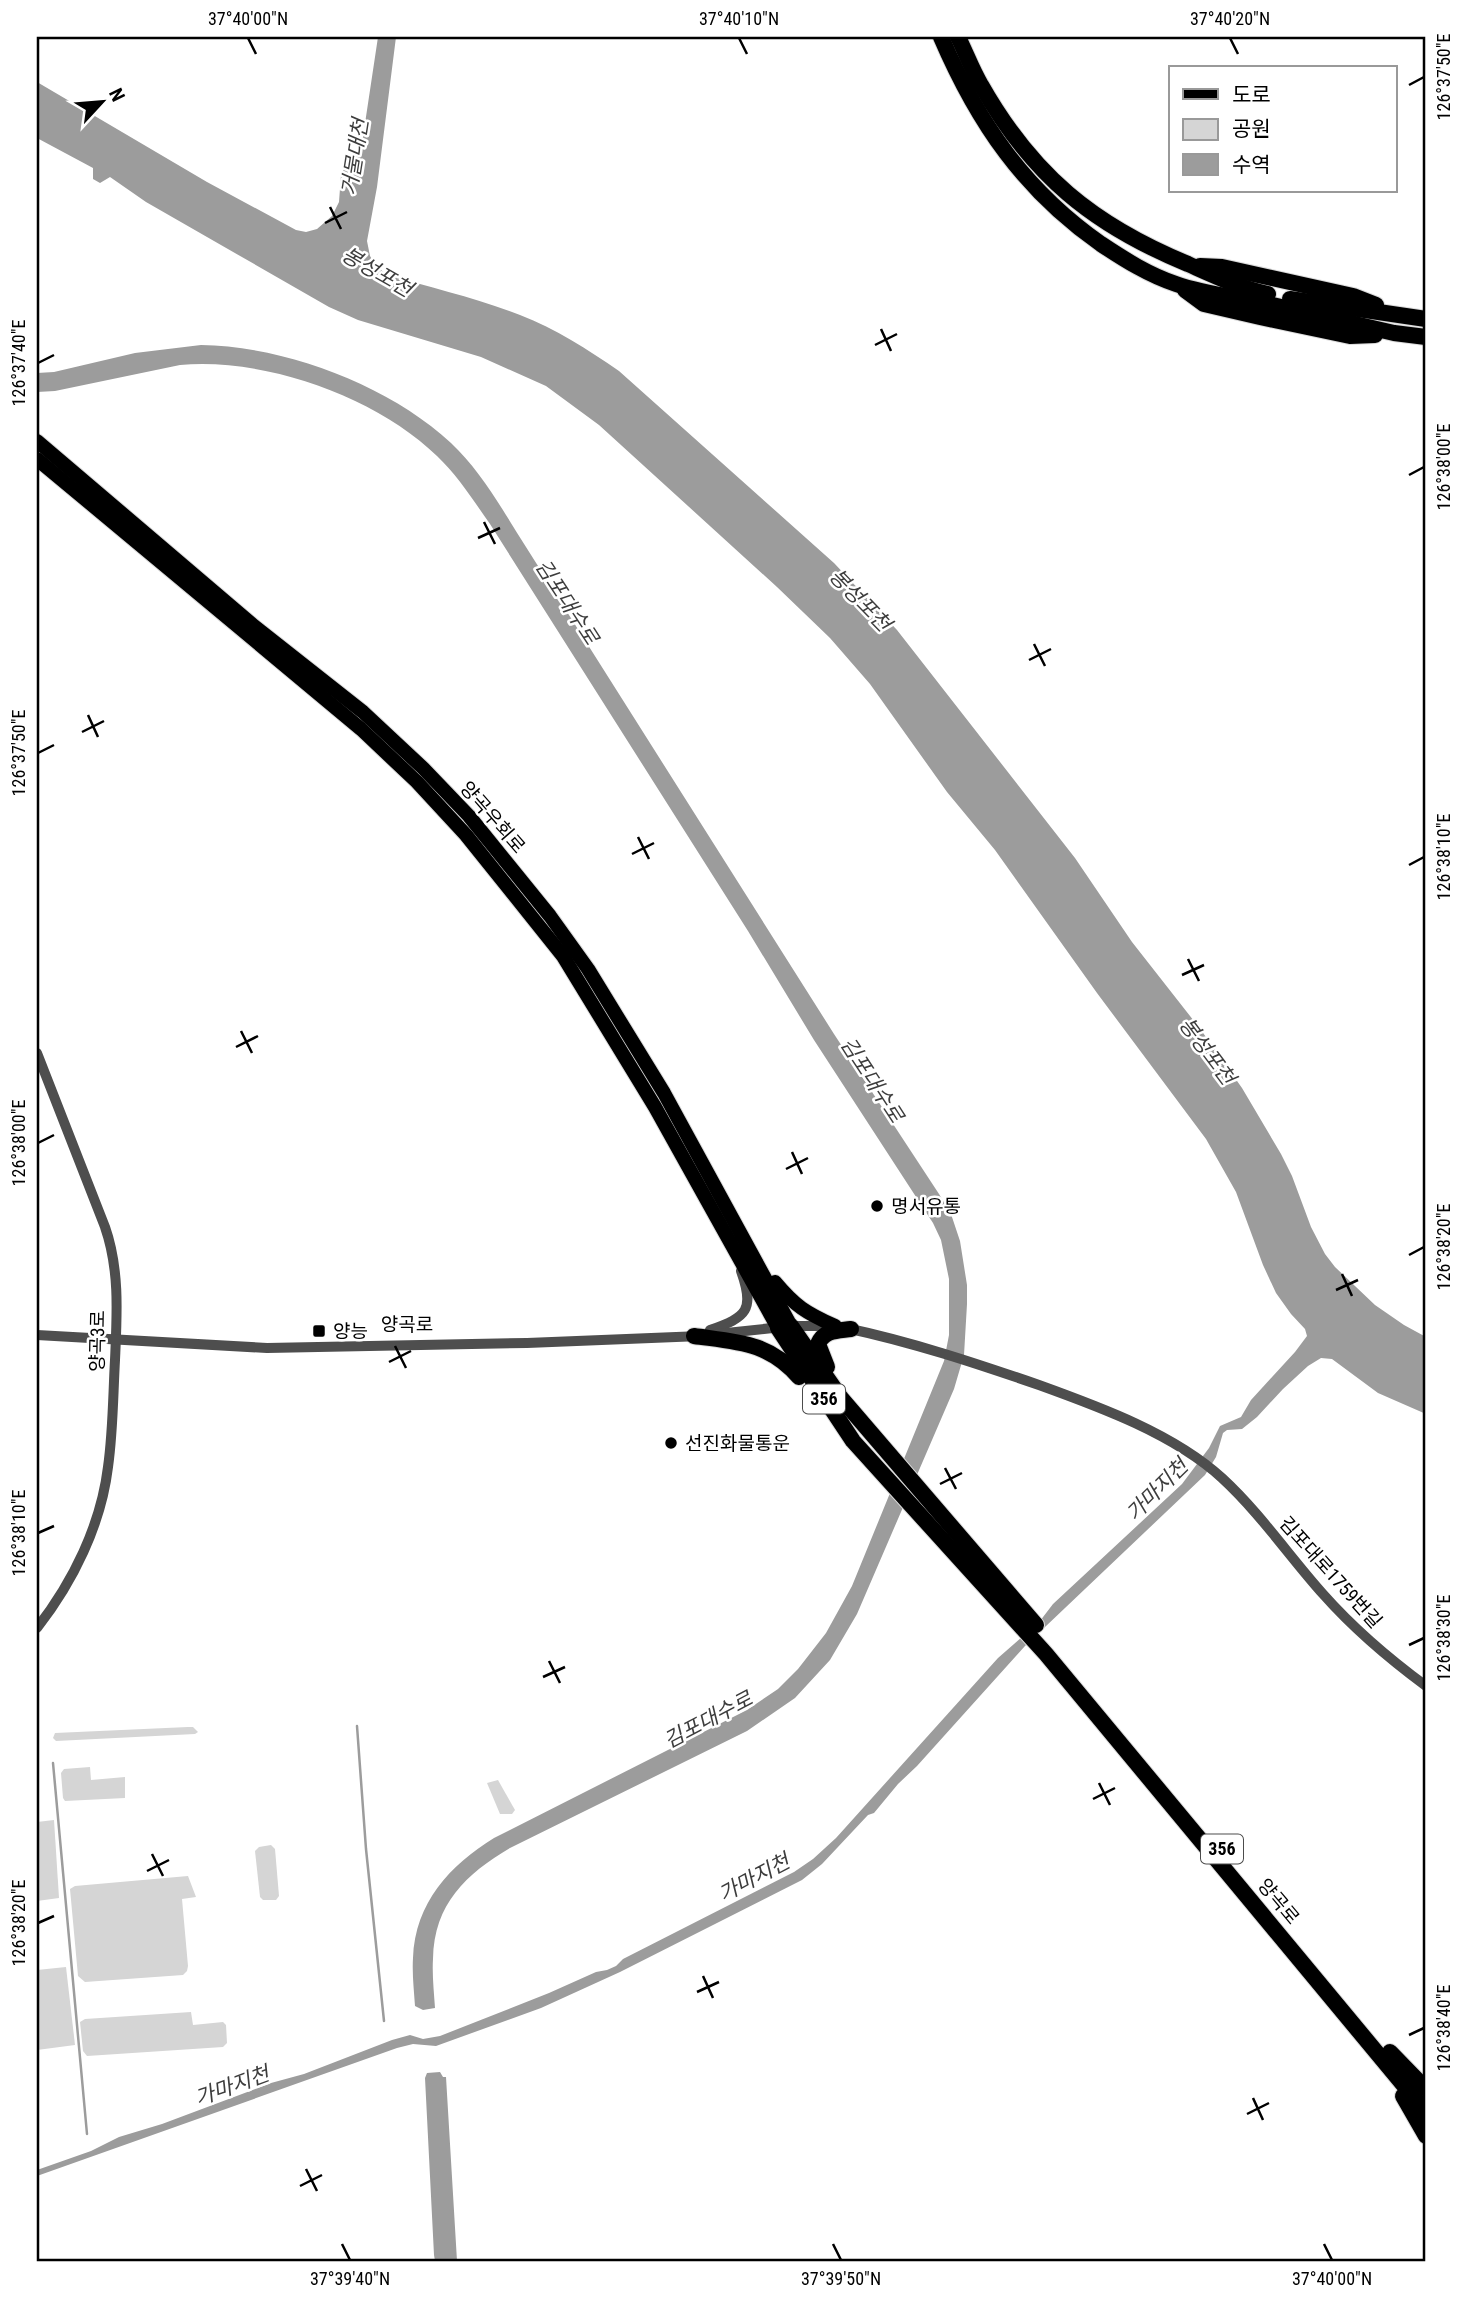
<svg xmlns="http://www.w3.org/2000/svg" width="1463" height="2298" viewBox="0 0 1463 2298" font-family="'Roboto Condensed','Noto Sans KR',sans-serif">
	<rect width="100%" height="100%" fill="#fff"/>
	<g fill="#d5d5d5">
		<path d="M188 1727H193L198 1732 195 1734 56 1741 53 1738 55 1733Z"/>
		<path d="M90 1767 91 1780 125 1777V1798L65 1801 63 1798 61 1773 64 1769Z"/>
		<path d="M498 1780 515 1810 512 1814H500L487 1783Z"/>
		<path d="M54 1820 59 1898 37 1901V1822Z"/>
		<path d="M271 1845 275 1849 279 1896 276 1900H263L260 1897 255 1851 259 1847Z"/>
		<path d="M188 1876 196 1897 182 1899 188 1966 187 1971 183 1975 85 1982 78 1976 70 1889 75 1886Z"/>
		<path d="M66 1967 75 2045 37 2050V1970Z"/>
		<path d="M191 2012 193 2025 223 2022 226 2025 227 2043 223 2047 87 2056 83 2051 80 2022 85 2019Z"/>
	</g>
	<g fill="#9c9c9c">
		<path d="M378 37H396L377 187 367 241 370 256 376 266 386 274C431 288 477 298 520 315 556 329 587 349 619 371L834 563 897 630 1075 858 1132 942 1201 1030 1242 1088 1281 1154 1292 1176 1311 1227 1325 1254 1335 1267 1375 1305 1404 1325 1426 1337V1414L1378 1393 1332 1359 1321 1358 1308 1366 1283 1389 1257 1417 1242 1429 1227 1430 1223 1433 1216 1457 1205 1475 1025 1646 917 1766 898 1784 874 1813 868 1815 822 1864 802 1880 620 1972 541 2008 436 2046 413 2044 397 2048 37 2176V2170L91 2151 119 2137 162 2124 271 2083 304 2074 392 2040 410 2035 423 2039 440 2036 549 1993 596 1972 607 1970 616 1966 623 1959 794 1872 813 1859 836 1838 998 1658 1040 1621 1053 1604 1182 1484 1209 1448 1220 1426 1241 1417 1251 1400 1295 1352 1307 1336 1305 1329 1291 1314 1276 1293 1263 1265 1236 1192 1206 1139 1097 993 995 850 947 792 870 684 830 638 777 587 599 425 546 386 481 357 358 320 329 307 146 202 110 177 100 183 93 179V168L37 138V82L207 182 296 230 306 232 317 229 332 216 339 202 341 175 347 163 361 150Z"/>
		<path d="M201 345C285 346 389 385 451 443 482 472 503 511 526 547L834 1034 939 1194 951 1214 960 1241 967 1285V1304L964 1355 954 1389 857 1614 830 1660 795 1698 747 1731 510 1848C466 1874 434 1904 433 1959 432 1975 434 1992 435 2008L423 2010 415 2006C414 1990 412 1974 413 1958 415 1903 450 1865 494 1838L747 1710 778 1689 798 1669 826 1633 852 1586 944 1361 949 1335V1279L941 1240 933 1223 814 1040 748 931 490 524C473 500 458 476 437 456 377 397 264 357 180 365L55 391 37 392V373L54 372 135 353Z"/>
		<path d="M440 2072 443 2077H446L457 2261H435L434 2255 425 2078 427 2073Z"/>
	</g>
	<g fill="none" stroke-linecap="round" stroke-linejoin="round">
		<g stroke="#9c9c9c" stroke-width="2.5">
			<path d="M357 1726 366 1849 384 2021"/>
			<path d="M53 1763 87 2134"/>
		</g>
		<g stroke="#dbdbdb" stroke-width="16">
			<g id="major">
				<path d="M37 441 254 626 363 712 423 768 469 816 550 916 588 969 664 1093 791 1326"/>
				<path d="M37 459 361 729 417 782 466 835 563 956 655 1107 778 1328"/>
				<path d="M775 1282C795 1306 806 1313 835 1326"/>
			</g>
		</g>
		<g stroke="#dbdbdb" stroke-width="18">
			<g id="highway">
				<path d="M941 37C978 123 1024 190 1101 244 1125 260 1149 275 1176 284 1204 294 1235 297 1264 303 1307 313 1351 323 1394 333L1426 337"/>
				<path d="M958 37C966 53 972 70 981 85 1032 175 1093 225 1188 264 1215 276 1240 288 1268 294"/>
				<path d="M1200 266 1222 267 1353 296 1376 305"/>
				<path d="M1185 290 1204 304 1260 317 1350 336 1375 335"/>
				<path d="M1290 299 1426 319"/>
				<path d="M791 1326 841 1398 1036 1625"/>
				<path d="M778 1328 853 1441 1046 1654 1426 2112"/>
				<path d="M694 1336C737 1342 769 1342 799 1377"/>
				<path d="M827 1367 818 1344C824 1330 837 1331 851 1329"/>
				<path d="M1390 2052 1426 2089"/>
				<path d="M1403 2096 1426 2136"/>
			</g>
		</g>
		<g stroke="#4e4e4e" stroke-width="10">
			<path d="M37 1053 105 1227C120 1270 117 1315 115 1360 113 1396 113 1432 108 1467 101 1525 73 1582 37 1628"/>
			<path d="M846 1328C912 1342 975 1363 1039 1385 1100 1407 1174 1434 1222 1478 1260 1513 1289 1556 1323 1594 1354 1629 1388 1658 1426 1686"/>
			<path d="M710 1330C747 1317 755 1310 741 1271"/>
			<path d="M717 1334 791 1326H830"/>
			<path d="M37 1335 267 1348 527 1343 701 1336"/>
		</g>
		<use href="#major" stroke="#000" stroke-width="14"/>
		<use href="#highway" stroke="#000" stroke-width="16"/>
	</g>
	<path fill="none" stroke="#000" stroke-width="2.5" d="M248 38 256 54M739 38 747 54M1230 38 1238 54M1409 85 1424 77M330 207 341 229M325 223 347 212M881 329 891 351M875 345 897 334M38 363 54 355M1409 475 1424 467M484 522 495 544M478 538 500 528M1034 644 1045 666M1029 660 1051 649M88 715 98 737M82 732 104 721M38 753 54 745M638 837 649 859M632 854 654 843M1409 865 1424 857M1188 959 1199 981M1182 975 1204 965M241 1031 252 1053M236 1047 258 1036M38 1143 54 1135M792 1152 802 1174M786 1169 808 1158M1409 1255 1424 1247M1342 1274 1352 1296M1336 1290 1358 1280M395 1346 406 1368M389 1362 411 1351M945 1468 956 1489M940 1484 962 1473M38 1533 54 1526M1409 1645 1424 1638M549 1661 560 1683M543 1677 565 1667M1099 1783 1110 1805M1093 1799 1115 1788M152 1854 163 1876M147 1871 169 1860M38 1923 54 1916M703 1976 713 1998M697 1992 719 1982M1409 2035 1424 2028M1253 2098 1263 2120M1247 2114 1269 2103M306 2169 317 2191M300 2186 322 2175M342 2244 350 2260M833 2244 841 2260M1324 2244 1332 2260"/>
	<g fill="#000" stroke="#fff" stroke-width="2.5">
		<circle cx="877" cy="1206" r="7"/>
		<rect x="312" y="1324" width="14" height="14" rx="3.5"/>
		<circle cx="671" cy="1443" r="7"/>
	</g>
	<g text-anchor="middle" stroke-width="5" stroke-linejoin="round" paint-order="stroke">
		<g fill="#fff" stroke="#4c4c4c" stroke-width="2">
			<rect x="803" y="1384.5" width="42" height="29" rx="5"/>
			<rect x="1201" y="1834.5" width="42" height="29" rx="5"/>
		</g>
		<g font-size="18" font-weight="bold" fill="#000">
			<text x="824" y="1405">356</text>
			<text x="1222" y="1855">356</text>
		</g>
		<g font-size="19" fill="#000" stroke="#fff">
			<text transform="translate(493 817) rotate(49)" y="7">양곡우회로</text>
			<text x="407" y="1331">양곡로</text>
			<text transform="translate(97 1341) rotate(-89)" y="7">양곡3로</text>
			<text transform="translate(1331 1572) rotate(48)" y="7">김포대로1759번길</text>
			<text transform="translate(1279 1901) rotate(50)" y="7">양곡로</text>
		</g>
		<g font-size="19" fill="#000" stroke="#fff" text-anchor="start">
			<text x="891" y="1213">명서유통</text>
			<text x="333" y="1338">양능</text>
			<text x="685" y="1450">선진화물통운</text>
		</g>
		<g font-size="21" font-style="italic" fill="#3d3d3d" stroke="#fff">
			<text transform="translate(355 157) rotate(-81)" y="7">거물대천</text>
			<text transform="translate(377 272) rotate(30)" y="7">봉성포천</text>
			<text transform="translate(860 600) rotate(46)" y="7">봉성포천</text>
			<text transform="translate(567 602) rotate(57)" y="7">김포대수로</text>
			<text transform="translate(1207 1051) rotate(53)" y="7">봉성포천</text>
			<text transform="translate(872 1080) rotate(57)" y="7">김포대수로</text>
			<text transform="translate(1157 1490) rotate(-45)" y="7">가마지천</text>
			<text transform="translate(708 1720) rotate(-28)" y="7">김포대수로</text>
			<text transform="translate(754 1878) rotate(-28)" y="7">가마지천</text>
			<text transform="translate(232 2086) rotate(-20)" y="7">가마지천</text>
		</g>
	</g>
	<rect width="1463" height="2298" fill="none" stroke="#ffffff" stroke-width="77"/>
	<rect x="1169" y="66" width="228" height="126" fill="#ffffff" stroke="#999999" stroke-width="2"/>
	<rect x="1183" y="89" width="35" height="10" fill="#000000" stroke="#999999" stroke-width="2"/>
	<text x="1232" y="102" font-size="21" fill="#000000">도로</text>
	<rect x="1183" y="119" width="35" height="21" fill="#d5d5d5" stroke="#999999" stroke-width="2"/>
	<text x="1232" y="136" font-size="21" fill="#000000">공원</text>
	<rect x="1183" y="154" width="35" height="21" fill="#9c9c9c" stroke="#999999" stroke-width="2"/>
	<text x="1232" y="172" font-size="21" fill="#000000">수역</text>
	<g transform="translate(102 102) rotate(64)" stroke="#ffffff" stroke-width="5" paint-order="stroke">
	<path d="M0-5L12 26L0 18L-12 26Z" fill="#000000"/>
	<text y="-10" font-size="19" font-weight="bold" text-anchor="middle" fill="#000000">N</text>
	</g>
	<rect x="38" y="38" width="1386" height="2222" fill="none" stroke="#000" stroke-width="2.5"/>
	<g font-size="18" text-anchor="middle" fill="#000">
		<text x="248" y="25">37°40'00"N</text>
		<text x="739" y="25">37°40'10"N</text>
		<text x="1230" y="25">37°40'20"N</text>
		<text transform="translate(1444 77) rotate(-90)" y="6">126°37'50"E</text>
		<text transform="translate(19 363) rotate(-90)" y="6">126°37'40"E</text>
		<text transform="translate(1444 467) rotate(-90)" y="6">126°38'00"E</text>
		<text transform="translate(19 753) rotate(-90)" y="6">126°37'50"E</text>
		<text transform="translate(1444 857) rotate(-90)" y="6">126°38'10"E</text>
		<text transform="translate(19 1143) rotate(-90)" y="6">126°38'00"E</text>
		<text transform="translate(1444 1247) rotate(-90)" y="6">126°38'20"E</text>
		<text transform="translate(19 1533) rotate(-90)" y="6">126°38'10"E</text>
		<text transform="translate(1444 1638) rotate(-90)" y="6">126°38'30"E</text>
		<text transform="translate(19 1923) rotate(-90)" y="6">126°38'20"E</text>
		<text transform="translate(1444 2028) rotate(-90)" y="6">126°38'40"E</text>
		<text x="350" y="2285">37°39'40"N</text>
		<text x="841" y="2285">37°39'50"N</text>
		<text x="1332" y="2285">37°40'00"N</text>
	</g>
</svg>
